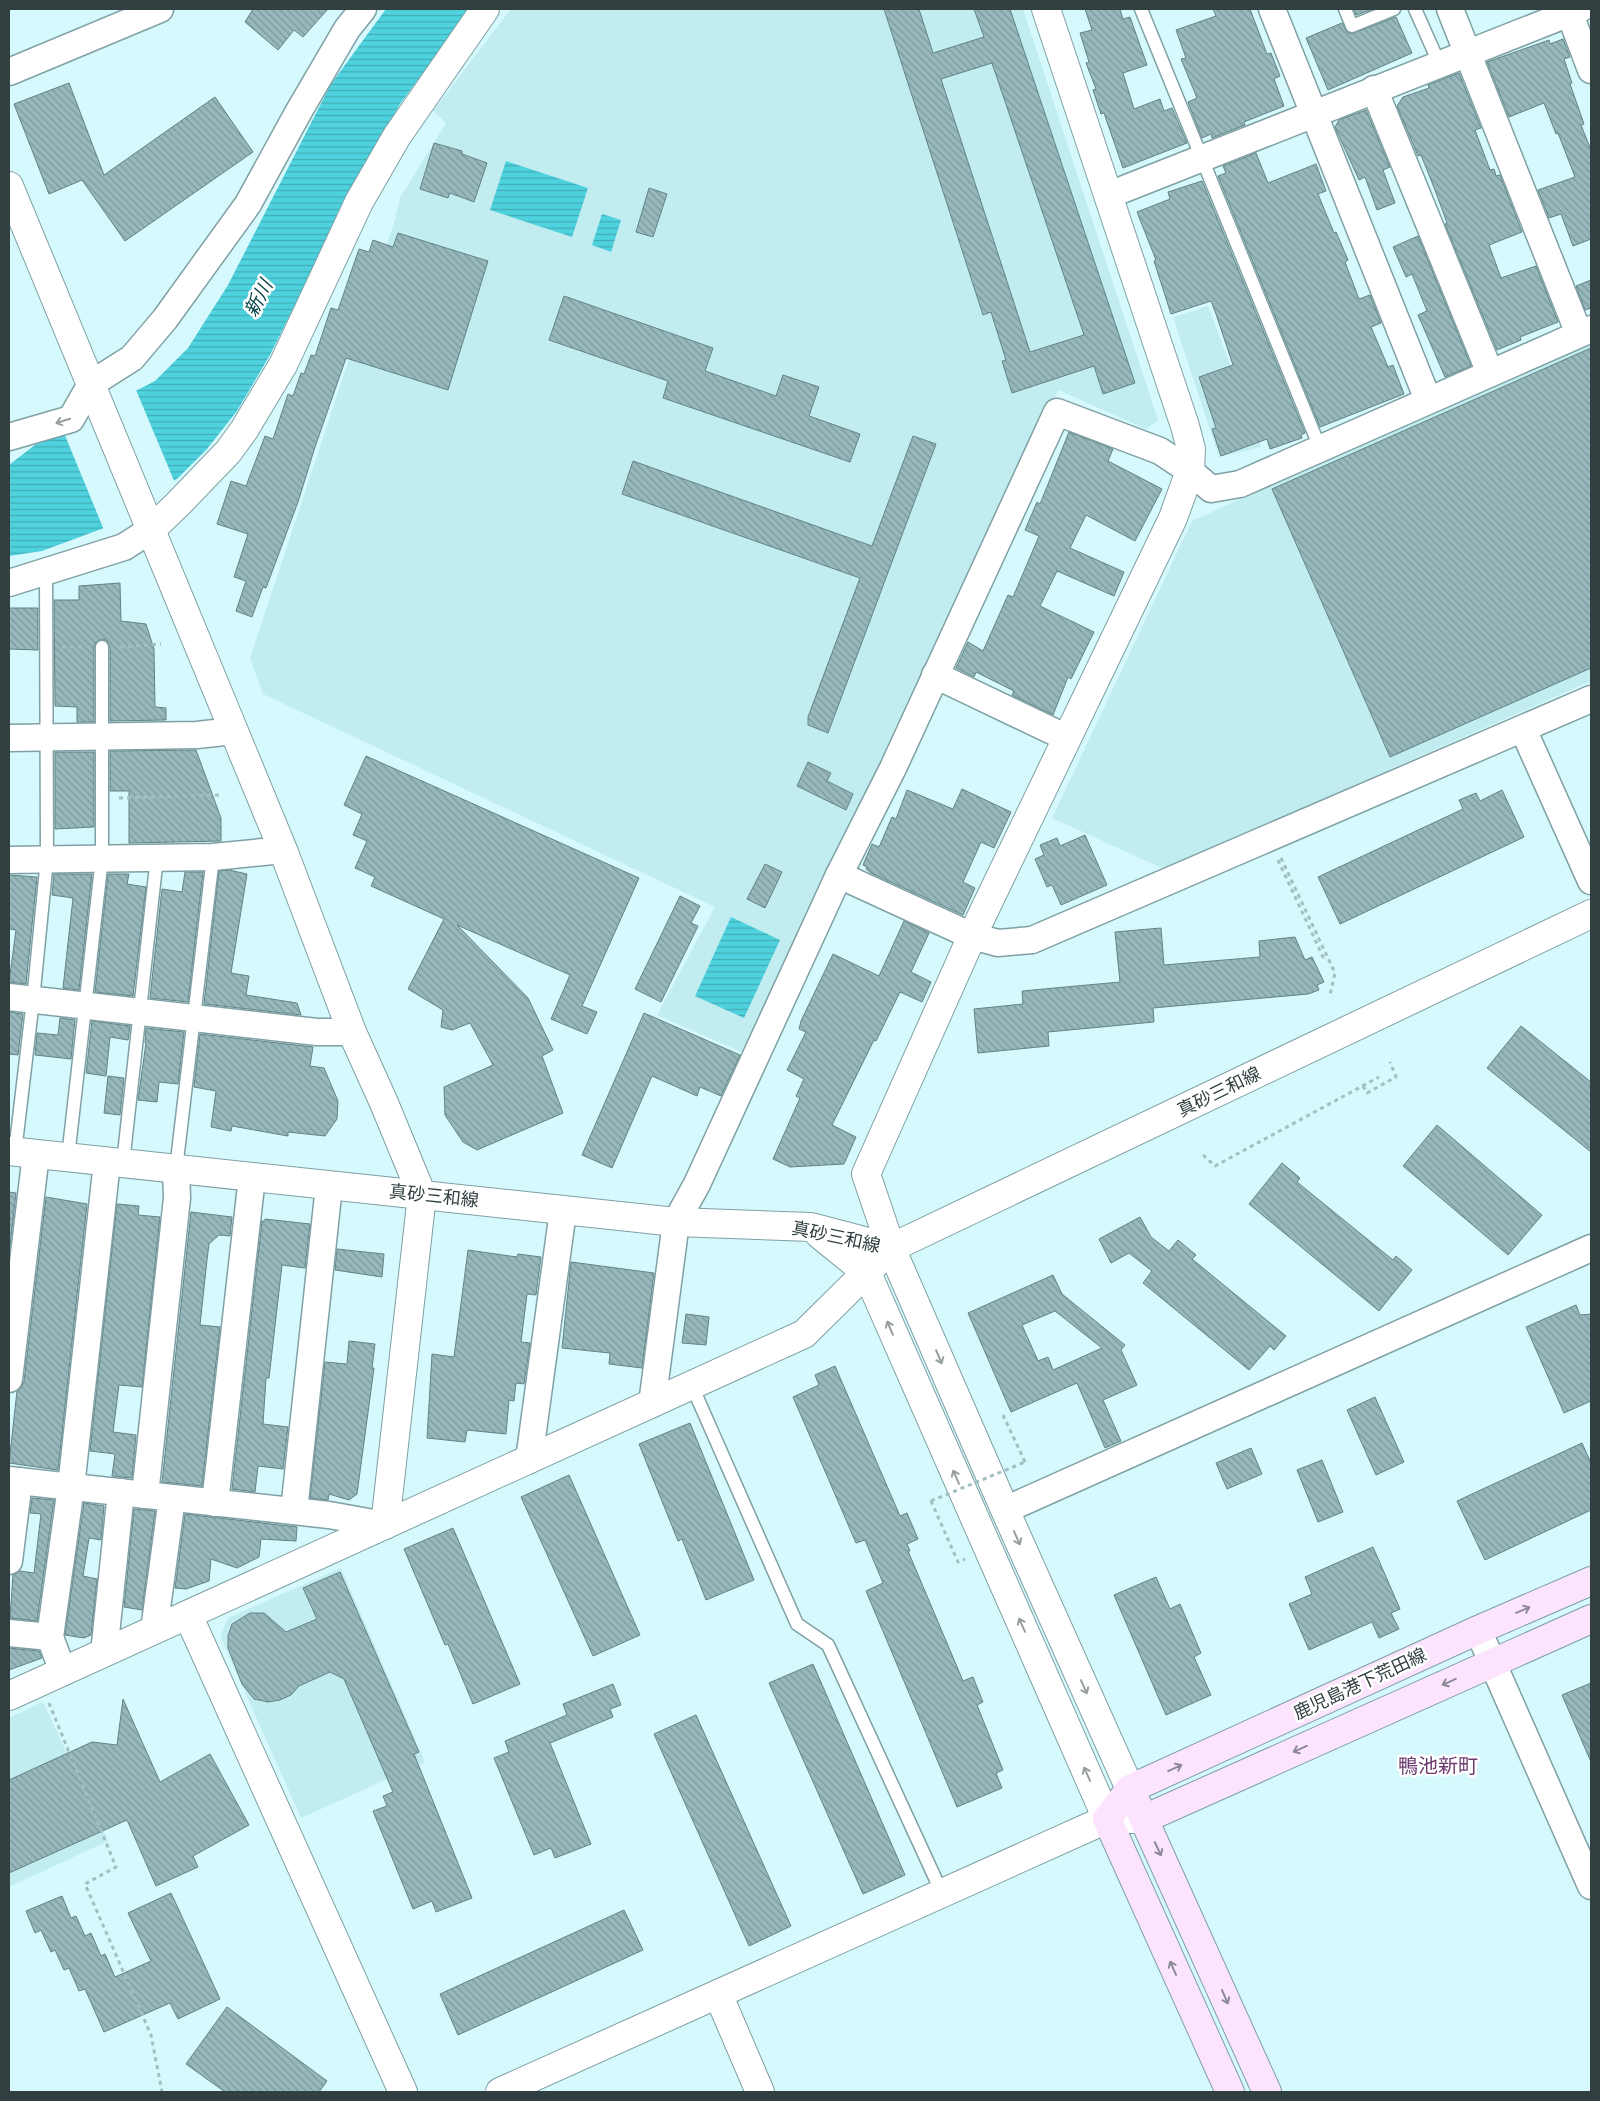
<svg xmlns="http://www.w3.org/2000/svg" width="1600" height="2101" viewBox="0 0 1600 2101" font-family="'Playfair Display','Noto Sans JP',serif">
	<defs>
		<pattern id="water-rules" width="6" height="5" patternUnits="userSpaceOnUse" patternTransform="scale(1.25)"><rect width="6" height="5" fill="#4ed2de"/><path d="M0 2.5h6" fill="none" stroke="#41acb5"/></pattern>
		<pattern id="building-back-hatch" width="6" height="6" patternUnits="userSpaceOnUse" patternTransform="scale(1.25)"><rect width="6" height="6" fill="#97b9bc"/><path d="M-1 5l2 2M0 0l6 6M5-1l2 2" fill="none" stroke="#7c989a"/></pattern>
	</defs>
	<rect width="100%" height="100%" fill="#d6f9fd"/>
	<g fill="#c1edf1">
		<path d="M511 9H1023L1158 420 1146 429 1058 390 746 1054 657 1015 715 907 263 694 250 658 395 220 400 198 446 123 433 111Z"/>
		<path d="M1208 306 1261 447 1219 457 1173 317Z"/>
		<path d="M1591 341V681L1164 869 1052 818 1192 521Z"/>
		<path d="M341 1568 425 1762 301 1818 220 1636 228 1618Z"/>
		<path d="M43 1702 108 1841 9 1887V1718Z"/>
	</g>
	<g fill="url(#water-rules)">
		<path d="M386 9H470L400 104 340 214 270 355 237 411 207 449 178 478 104 528 42 551 9 556V465L44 438 155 381 188 348 228 285 331 84Z"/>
		<path d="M506 161 588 188 572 237 490 210Z"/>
		<path d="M602 214 621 220 611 252 592 245Z"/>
		<path d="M731 917 780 940 744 1018 695 996Z"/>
	</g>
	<path fill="#d6f9fd" d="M136 390 175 483 104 530 62 428Z"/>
	<g fill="url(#building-back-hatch)" stroke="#638386" fill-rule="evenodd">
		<path d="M253 9H328L303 37 294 30 278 50 245 22Z"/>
		<path d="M884 9H919L933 53 984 37 974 9H1010L1135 383 1103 394 1094 366 1012 393 1002 361 1006 360 991 312 983 315ZM992 63 1084 335 1030 352 941 79Z"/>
		<path d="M1085 9H1120L1123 19 1130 17 1147 65 1123 73 1134 109 1160 99 1164 111 1172 108 1187 143 1123 168 1104 113 1101 114 1093 90 1096 89 1086 63 1089 62 1080 33 1092 30Z"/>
		<path d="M1213 9H1250L1267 54 1271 53 1280 76 1274 79 1284 106 1244 122 1245 125 1212 138 1211 134 1202 138 1188 102 1197 98 1181 59 1186 58 1176 30 1216 16Z"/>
		<path d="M1354 9H1373L1356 15Z"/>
		<path d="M1396 17 1412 53 1328 90 1306 38 1342 23 1347 32 1351 34Z"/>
		<path d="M1563 39 1570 57 1564 59 1572 83 1570 84 1584 124 1581 125 1591 150V239L1573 246 1561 214 1549 218 1538 190 1575 177 1558 133 1556 134 1544 103 1509 117 1487 62 1549 40 1550 44Z"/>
		<path d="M1459 73 1481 128 1475 130 1490 170 1494 169 1496 176 1500 175 1522 232 1489 245 1501 278 1536 266 1558 322 1520 337 1521 340 1497 350 1445 224 1447 223 1435 190 1421 155 1418 156 1397 106 1403 97 1429 88 1428 85Z"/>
		<path d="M69 83 104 175 215 97 253 152 125 241 82 180 49 194 14 104Z"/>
		<path d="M1366 110 1390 167 1383 170 1395 203 1377 210 1365 177 1359 180 1335 127 1339 120Z"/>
		<path d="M434 143 462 151V154L487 163 474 202 450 193 448 198 420 189Z"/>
		<path d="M1256 153 1268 183 1316 164 1326 191 1318 194 1334 233 1336 232 1348 260 1345 262 1359 299 1370 295 1381 323 1371 327 1388 367 1393 365 1404 394 1320 427 1218 176 1226 173 1223 166Z"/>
		<path d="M1202 181 1305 433 1301 435 1302 438 1270 449 1267 439 1221 456 1212 429 1216 428 1199 377 1233 365 1216 314 1211 301 1171 314 1154 261 1156 260 1137 212 1170 199 1168 192Z"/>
		<path d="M649 188 667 194 653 237 636 232Z"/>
		<path d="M398 233 488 261 448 390 346 358 315 447 298 502 266 588 263 587 252 617 236 611 246 581 234 577 248 534 217 524 231 481 246 486 265 436 273 439 288 394 293 396 301 373 304 374 311 355 315 356 331 308 338 310 359 249 369 252 373 240 393 247Z"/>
		<path d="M1418 236 1471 366 1445 377 1418 315 1427 311 1412 274 1406 277 1393 247Z"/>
		<path d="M1591 280V308L1585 310 1576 286Z"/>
		<path d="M564 296 713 348 705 371 776 396 783 375 819 387 809 416 860 434 850 462 663 398 668 381 549 340Z"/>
		<path d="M1591 348V668L1390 757 1272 489Z"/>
		<path d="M1069 432 1113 449 1108 461 1162 489 1135 541 1086 515 1070 548 1124 572 1114 596 1057 571 1040 606 1094 632 1071 679 1068 677 1053 715 1012 695 1014 691 976 672 974 677 956 668 968 642 983 651 1008 595 1013 597 1039 536 1025 530 1037 502 1040 504Z"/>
		<path d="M913 436 936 444 828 733 808 725V717L860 578 622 494 633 461 872 546Z"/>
		<path d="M120 583 121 621 146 624 154 649 155 707 166 708V720L110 721V647L106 640 102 639 95 643 94 647V722H77V707L55 706 54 600H79V586Z"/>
		<path d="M9 608H38V650L9 649Z"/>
		<path d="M196 750 221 818V841L129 843V791H110V751Z"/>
		<path d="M55 752H94V827L55 829Z"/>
		<path d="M366 756 639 878 582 1006 597 1012 587 1034 551 1019 570 975 457 925 528 998 553 1050 542 1056 563 1113 477 1150 463 1142 445 1115 444 1087 493 1065 470 1023 452 1030 441 1027 443 1010 408 989 444 919 371 886 375 877 355 868 367 841 353 835 362 814 344 805Z"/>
		<path d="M808 762 831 773 827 781 853 794 846 810 797 786Z"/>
		<path d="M962 789 1011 812 994 848 981 842 963 882 975 888 963 915 871 873 866 869 867 867 863 865 872 844 879 847 892 817 896 819 907 790 953 809Z"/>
		<path d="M1502 790 1524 837 1340 924 1318 877 1463 809 1459 800 1476 793 1480 801Z"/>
		<path d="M1085 835 1107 885 1061 905 1052 885 1047 887 1035 859 1044 855 1040 845 1057 838 1060 846Z"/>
		<path d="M765 864 782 872 765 908 747 899Z"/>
		<path d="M229 870 247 874 231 973 249 976 246 995 297 1003 301 1015 204 1004 219 871Z"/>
		<path d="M185 872H203L188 1002 150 998 162 889 182 892Z"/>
		<path d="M54 874H92L79 990 63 988 73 898 52 895Z"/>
		<path d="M108 874H129L127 884 146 887 133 996 95 992Z"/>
		<path d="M9 875 37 877 26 984 9 982 16 930 9 929Z"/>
		<path d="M680 896 700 906 691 923 698 926 661 1002 635 989Z"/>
		<path d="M904 921 929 933 911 972 931 982 922 1002 900 992 876 1041 874 1040 832 1125 856 1137 844 1164 790 1167 773 1159 800 1098 796 1096 804 1079 787 1070 806 1032 799 1029 801 1021 833 954 879 976Z"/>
		<path d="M1161 928 1164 965 1260 957 1259 941 1295 937 1305 960 1312 957 1324 982 1317 985 1319 990 1308 994 1153 1008 1154 1022 1048 1032 1049 1046 978 1053 974 1009 1023 1004 1022 991 1120 982 1115 932Z"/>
		<path d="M9 1012 23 1014 18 1055 9 1054Z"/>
		<path d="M644 1013 740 1055 721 1096 700 1087 697 1096 652 1076 612 1168 582 1155Z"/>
		<path d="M60 1018 75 1020 71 1059 35 1055 37 1033 58 1035Z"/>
		<path d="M92 1021 130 1026 128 1040 110 1037 106 1076 86 1073Z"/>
		<path d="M1521 1026 1591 1082V1152L1487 1068Z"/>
		<path d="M146 1028 184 1032 178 1084 159 1082 157 1102 138 1100 146 1043H145Z"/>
		<path d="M200 1034 313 1047 310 1066 324 1068 338 1101 337 1119 325 1136 288 1132V1136L232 1126 231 1131 211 1127 216 1091 194 1087Z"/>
		<path d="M108 1076 124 1078 120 1115 104 1113Z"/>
		<path d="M1437 1125 1542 1215 1508 1255 1403 1166Z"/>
		<path d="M1282 1163 1300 1178 1297 1182 1393 1260 1396 1256 1412 1270 1379 1311 1249 1204Z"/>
		<path d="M9 1192 16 1193 9 1255Z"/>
		<path d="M46 1197 87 1204 58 1470 9 1463 17 1391 21 1388 24 1381Z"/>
		<path d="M117 1204 139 1206 138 1215 160 1217 142 1387 119 1385 113 1432 136 1435 132 1478 112 1476 115 1454 90 1451Z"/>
		<path d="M191 1212 232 1217 230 1236 219 1235 209 1244 207 1260 200 1325 220 1327 202 1486 162 1482Z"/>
		<path d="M1140 1217 1151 1237 1169 1251 1178 1240 1196 1255 1192 1259 1286 1336 1274 1350 1270 1346 1249 1370 1143 1283 1152 1271 1129 1253 1111 1263 1099 1239Z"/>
		<path d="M265 1219 310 1224 305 1268 282 1265 269 1378H266L263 1424 288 1427 283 1469 258 1466 255 1492 232 1489 262 1221H265Z"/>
		<path d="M337 1249 384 1254 382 1277 335 1270Z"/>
		<path d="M468 1250 517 1257 518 1254 541 1257 536 1295 527 1294 521 1342 530 1343 524 1384 516 1383 514 1401 509 1400 506 1434 467 1430 465 1442 427 1438 432 1354 454 1357Z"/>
		<path d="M571 1262 654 1273 642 1368 609 1364 610 1353 562 1348Z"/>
		<path d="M1053 1275 1062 1294 1125 1345 1121 1350 1137 1385 1103 1400 1121 1441 1105 1448 1077 1383 1011 1412 968 1313ZM1055 1311 1102 1348 1053 1370 1048 1357 1038 1361 1022 1325Z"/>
		<path d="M1576 1305 1580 1315 1591 1314V1401L1564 1413 1526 1327Z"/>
		<path d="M686 1314 709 1317 706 1345 682 1343Z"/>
		<path d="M349 1341 375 1344 372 1368H374L357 1494 349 1500 329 1494 328 1500 310 1498 325 1362 347 1364Z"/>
		<path d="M835 1366 900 1516 907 1513 918 1539 907 1544 910 1551H908L963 1681 973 1677 983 1702 977 1705 1003 1770 996 1773 1002 1788 957 1807 866 1591 883 1583 865 1540 856 1543 793 1397 819 1385 815 1375Z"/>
		<path d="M1375 1397 1404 1462 1376 1475 1347 1410Z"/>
		<path d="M690 1423 754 1580 706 1600 682 1539 678 1541 639 1444Z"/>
		<path d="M1582 1443 1591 1463V1510L1485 1560 1457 1501Z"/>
		<path d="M1251 1448 1262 1474 1227 1489 1216 1463Z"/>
		<path d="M1322 1460 1343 1512 1318 1522 1297 1470Z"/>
		<path d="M569 1475 640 1635 593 1656 521 1497Z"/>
		<path d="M32 1498 54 1500 37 1621 10 1618 13 1575 20 1571 34 1573 41 1514 30 1513Z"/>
		<path d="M84 1503 104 1506 101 1540 89 1538 83 1576 97 1579 91 1635 84 1638 65 1635Z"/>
		<path d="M134 1509 155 1511 142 1610 124 1607Z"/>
		<path d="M185 1514 297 1527 296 1541 261 1539 259 1557 237 1568 211 1559 209 1581 186 1589 175 1588Z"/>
		<path d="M453 1528 520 1684 473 1704 448 1644 445 1645 404 1549Z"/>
		<path d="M1373 1547 1400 1609 1391 1613 1399 1629 1379 1638 1372 1622 1309 1650 1289 1604 1312 1594 1305 1577Z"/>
		<path d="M340 1572 419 1752 414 1754 472 1898 436 1912 432 1901 413 1909 373 1811 387 1806 383 1796 393 1792 344 1679 330 1672 299 1686 291 1695 280 1700 268 1702 254 1699 242 1684 228 1648V1636L232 1624 250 1613H264L286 1632 317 1619 303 1588Z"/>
		<path d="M1156 1577 1170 1609 1180 1604 1201 1653 1194 1657 1211 1695 1166 1715 1114 1595Z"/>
		<path d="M9 1648 39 1651 42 1658 9 1670Z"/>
		<path d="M813 1664 905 1875 863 1894 769 1683Z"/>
		<path d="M1591 1683V1762L1562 1695Z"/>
		<path d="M613 1684 621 1705 610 1709 613 1717 550 1743 591 1844 555 1858 551 1848 534 1855 494 1758 509 1752 505 1741 567 1715 563 1704Z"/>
		<path d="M123 1699 160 1782 210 1754 249 1825 193 1856 198 1867 156 1886 127 1820 9 1873V1780L92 1742 117 1745Z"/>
		<path d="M696 1715 791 1926 749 1946 654 1734Z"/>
		<path d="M171 1893 220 1999 178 2019 170 2003 104 2032 85 1989 79 1991 69 1968 64 1970 55 1950 51 1952 41 1930 35 1933 26 1911 62 1896 71 1918 76 1916 85 1936 91 1933 101 1956 105 1954 115 1977 151 1961 128 1913Z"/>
		<path d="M624 1910 643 1950 458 2035 440 1994Z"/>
		<path d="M227 2007 327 2081 319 2092H225L186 2064Z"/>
	</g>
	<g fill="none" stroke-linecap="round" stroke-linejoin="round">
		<g stroke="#7fa0a4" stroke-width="15">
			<g id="service">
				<path d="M1141 9 1320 448"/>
				<path d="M1345 9 1352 26 1394 9"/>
				<path d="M1415 9 1439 63"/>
				<path d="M15 1152 33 1000 47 859 46 572"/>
				<path d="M68 1157 102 858V647"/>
				<path d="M123 1163 157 857"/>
				<path d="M176 1169 213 857"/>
				<path d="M692 1386 797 1624 828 1645 942 1893"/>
			</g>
		</g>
		<g stroke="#7fa0a4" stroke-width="29">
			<g id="minor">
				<path d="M1272 9 1428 400"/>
				<path d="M1450 9 1579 334"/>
				<path d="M1568 9 1591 70"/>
				<path d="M9 72 160 9"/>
				<path d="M1374 89 1490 373"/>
				<path d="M1109 195 1580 9"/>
				<path d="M9 437 71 419 91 384 132 358 165 319 248 204 299 111 347 29 363 9"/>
				<path d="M9 583 124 547 152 529"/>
				<path d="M935 675 1067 738"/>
				<path d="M1523 729 1591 881"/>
				<path d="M9 738 197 735 233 731"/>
				<path d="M9 860 213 857 283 850"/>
				<path d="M839 875 972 936 998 943 1032 940 1591 699"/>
				<path d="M9 997 317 1032H352"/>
				<path d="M9 1379 36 1154"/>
				<path d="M652 1404 676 1222 697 1184 839 875 893 768 1057 412 1160 451 1190 471 1211 489 1240 484 1591 329"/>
				<path d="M529 1460 563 1211"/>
				<path d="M9 1480 329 1515 385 1525"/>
				<path d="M145 1495 177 1198 176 1169"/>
				<path d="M215 1503 252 1177"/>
				<path d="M1005 1510 1591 1248"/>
				<path d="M294 1511 329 1186"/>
				<path d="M9 1561 19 1481"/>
				<path d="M154 1630 172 1498"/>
				<path d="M1478 1630 1591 1886"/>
				<path d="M9 1633 50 1637 63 1672"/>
				<path d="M50 1637 71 1487 107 1162"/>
				<path d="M104 1653 121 1492"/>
			</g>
		</g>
		<g stroke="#7fa0a4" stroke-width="30">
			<g id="tertiary">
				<path d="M1046 9 1185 426 1191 449 1190 471 1173 518 972 936 866 1174 891 1248 1005 1510 1130 1789"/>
				<path d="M9 186 283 850 352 1032 384 1103 422 1195 385 1525"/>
				<path d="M152 529 178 504 228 452 244 430 283 365 359 202 397 136 485 9"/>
				<path d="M9 1151 676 1222 811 1227 891 1248 1591 914"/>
				<path d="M819 1234 867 1273 1107 1819"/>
				<path d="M188 1615 403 2092"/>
				<path d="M9 1696 804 1334 891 1248"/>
				<path d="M718 1994 760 2092"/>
				<path d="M500 2092 1107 1819H1144"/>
			</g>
		</g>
		<g stroke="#7fa0a4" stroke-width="30">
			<g id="secondary">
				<path d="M1137 1804 1267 2092"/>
				<path d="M1144 1819 1591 1619"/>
				<path d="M1230 2092 1107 1819 1130 1789 1478 1630 1591 1581"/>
			</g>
		</g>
		<g stroke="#a2bfc2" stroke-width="3" stroke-dasharray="4 4" stroke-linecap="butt">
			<path d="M62 647H86"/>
			<path d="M120 647 161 644"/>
			<path d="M119 798 220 795"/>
			<path d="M1281 858 1335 973 1330 995"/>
			<path d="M1278 860 1323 957 1325 956 1326 959"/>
			<path d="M1363 1086 1367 1093 1396 1077 1390 1062"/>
			<path d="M1203 1155 1215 1166 1379 1077"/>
			<path d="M1003 1415 1025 1462"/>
			<path d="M931 1501 958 1562 965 1559"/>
			<path d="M49 1703 116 1867 85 1884 151 2035 162 2092"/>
		</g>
		<use href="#service" stroke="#fff" stroke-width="12"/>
		<use href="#minor" stroke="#fff" stroke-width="26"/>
		<use href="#tertiary" stroke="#fff" stroke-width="28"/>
		<use href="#secondary" stroke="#fce4fe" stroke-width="28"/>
		<path stroke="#a2bfc2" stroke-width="3" stroke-dasharray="4 4" stroke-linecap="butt" d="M931 1501 1025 1462"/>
	</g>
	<defs><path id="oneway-shaft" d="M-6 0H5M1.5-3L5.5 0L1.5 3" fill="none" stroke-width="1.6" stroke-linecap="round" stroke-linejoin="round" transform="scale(1.25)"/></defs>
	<g stroke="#989fa0">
		<use href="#oneway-shaft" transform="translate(63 421) rotate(163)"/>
		<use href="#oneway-shaft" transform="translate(890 1328) rotate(-113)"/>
		<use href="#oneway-shaft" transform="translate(939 1357) rotate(67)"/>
		<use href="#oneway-shaft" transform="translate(956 1477) rotate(-114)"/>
		<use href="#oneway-shaft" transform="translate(1017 1538) rotate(66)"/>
		<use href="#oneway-shaft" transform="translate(1022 1625) rotate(-114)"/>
		<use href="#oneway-shaft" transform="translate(1084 1687) rotate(66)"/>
		<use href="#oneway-shaft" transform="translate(1087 1774) rotate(-114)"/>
	</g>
	<g stroke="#8c8996">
		<use href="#oneway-shaft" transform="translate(1523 1610) rotate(-23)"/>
		<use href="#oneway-shaft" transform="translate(1449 1682) rotate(156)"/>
		<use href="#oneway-shaft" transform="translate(1300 1749) rotate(156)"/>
		<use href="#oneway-shaft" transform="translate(1175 1768) rotate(-25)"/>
		<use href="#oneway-shaft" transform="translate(1158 1849) rotate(65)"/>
		<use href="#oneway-shaft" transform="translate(1173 1968) rotate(-114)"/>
		<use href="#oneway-shaft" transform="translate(1225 1997) rotate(66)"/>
	</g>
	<g text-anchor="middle" stroke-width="5" stroke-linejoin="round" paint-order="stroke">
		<g font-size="18" fill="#313f40" stroke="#fff">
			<text transform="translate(1219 1092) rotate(-26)" y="6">真砂三和線</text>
			<text transform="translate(434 1196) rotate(6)" y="6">真砂三和線</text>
			<text transform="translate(836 1237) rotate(12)" y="6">真砂三和線</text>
			<text transform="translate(1360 1684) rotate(-25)" y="6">鹿児島港下荒田線</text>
		</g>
		<g font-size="19" font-style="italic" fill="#003f45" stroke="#fff">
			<text transform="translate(258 298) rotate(-63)" y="7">新川</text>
		</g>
		<g font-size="20" fill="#6d3d71" stroke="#fff">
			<text x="1438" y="1773">鴨池新町</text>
		</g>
	</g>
	<rect width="1600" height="2101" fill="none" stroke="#313f40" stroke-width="20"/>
</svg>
